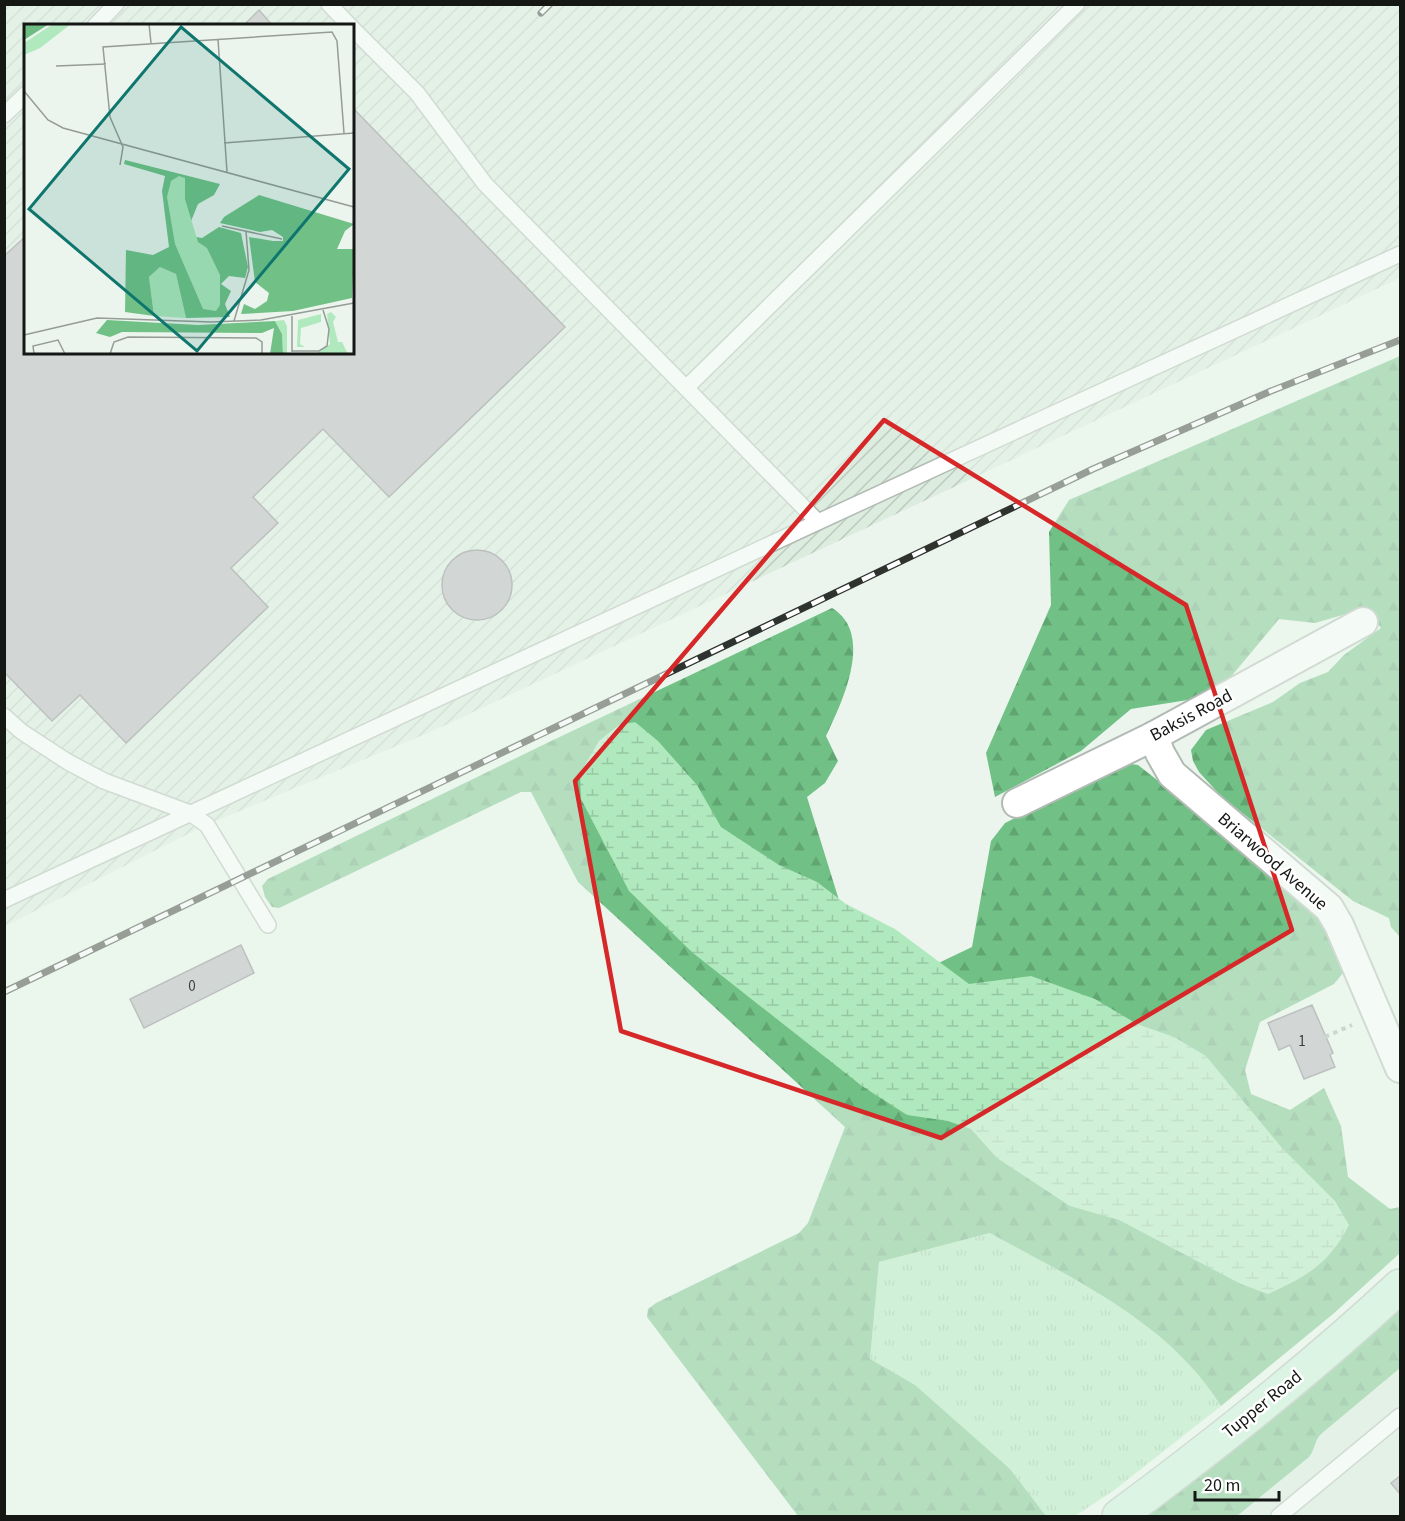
<svg xmlns="http://www.w3.org/2000/svg" width="1405" height="1521" viewBox="0 0 1405 1521" font-family="'Source Sans 3',sans-serif">
	<defs>
		<pattern id="industrial-furrows" width="10" height="10" patternUnits="userSpaceOnUse" patternTransform="scale(1.5)"><rect width="10" height="10" fill="#dcecdf"/><path d="M-1 1l2-2M0 10L10 0M9 11l2-2" fill="none" stroke="#bccabe"/></pattern>
		<pattern id="grass-tufts" width="24" height="20" patternUnits="userSpaceOnUse" patternTransform="scale(1.5)"><rect width="24" height="20" fill="#b1e9be"/><path d="M3 7l-1-3M5 7V3M7 7l1-3M15 17l-1-3M17 17v-4M19 17l1-3" fill="none" stroke="#97c7a2"/></pattern>
		<pattern id="forest-firs" width="22" height="20" patternUnits="userSpaceOnUse" patternTransform="scale(1.5)"><rect width="22" height="20" fill="#71c186"/><path d="M5 1l3.5 6h-7zM16 11l3.5 6h-7z" fill="#61a573"/></pattern>
		<pattern id="wetland-marsh" width="20" height="14" patternUnits="userSpaceOnUse" patternTransform="scale(1.5)"><rect width="20" height="14" fill="#b1e9be"/><path d="M1 5h8M5 5V1M11 12h8M15 12V8" fill="none" stroke="#97c7a2"/></pattern>
	</defs>
	<rect width="100%" height="100%" fill="#ebf5ed"/>
	<path fill="#dcecdf" d="M1400 1343V1516H1199Z"/>
	<path fill="url(#industrial-furrows)" fill-rule="evenodd" d="M5 5H1400V278L435 730 206 825 5 926ZM26 26H352V352H26Z"/>
	<path fill="url(#grass-tufts)" d="M990 1233C1073 1279 1169 1322 1221 1406L1113 1491 1075 1516H1046L1010 1469 870 1359 879 1262Z"/>
	<g fill="url(#forest-firs)">
		<path d="M1400 356V937L1391 927 1389 918 1353 901 1221 796 1199 772 1193 761 1191 750 1206 730 1273 702 1300 683 1328 672 1344 655 1381 628 1363 609 1315 623 1279 619 1229 679 1194 699 1131 709 1081 751 995 797 986 753 1051 605 1049 532 1069 500Z"/>
		<path d="M832 608C875 634 842 702 826 736L838 761 825 783 807 797 852 942 905 979 972 947 991 841 1005 823 1125 763 1138 765 1311 901 1347 968 1334 984 1260 1022 1245 1070 1251 1094 1290 1110 1324 1088 1341 1126 1348 1177 1390 1209 1400 1207V1253L1333 1314 1221 1406C1169 1322 1073 1279 990 1233L879 1262 870 1359 915 1385 1010 1469 1046 1516H798L647 1317 648 1309 656 1303 799 1233 808 1223 845 1127 578 882 531 792H521L279 908 272 907 265 897 262 886 268 879 549 742Z"/>
		<path d="M1400 1308V1368L1321 1434C1314 1441 1315 1450 1309 1457L1237 1516H1148Z"/>
	</g>
	<path fill="url(#wetland-marsh)" d="M635 722 658 741 697 785 721 827 779 865 817 882 846 904 895 929 969 984 1031 976 1095 999 1137 1024 1174 1037 1206 1056 1282 1148 1335 1201 1349 1225C1330 1263 1306 1277 1268 1294L1241 1284 1119 1220 1070 1206 997 1158 971 1129 948 1121 907 1115 862 1086 693 953 629 891 581 799 580 774 599 741 619 725Z"/>
	<g fill="#b4b1bb" stroke="#83808a" stroke-width="1.5">
		<path d="M259 10 273 26H243Z"/>
		<path d="M352 107 565 327 389 497 323 429 253 497 278 523 231 568 268 607 126 743 80 695 52 721 4 672V256L26 236V352H352Z"/>
		<circle cx="477" cy="585" r="35"/>
		<path d="M241 945 254 973 144 1028 130 999Z"/>
		<path d="M1312 1005 1333 1053 1330 1055 1335 1067 1304 1079 1290 1045 1279 1050 1268 1023Z"/>
		<path d="M1400 1476V1494L1391 1483Z"/>
	</g>
	<g fill="none" stroke-linecap="round" stroke-linejoin="round">
		<g stroke="#b1bab3" stroke-width="18">
			<g id="lane">
				<path d="M329 4 350 26"/>
				<path d="M95 26 116 4"/>
				<path d="M352 28 417 93 485 184 818 522"/>
				<path d="M4 115 26 94"/>
				<path d="M686 388 1077 4"/>
				<path d="M4 716 22 732 68 762 104 781 190 813 207 825 268 925"/>
				<path d="M4 900 818 522 1400 254"/>
				<path d="M1279 1516 1400 1416"/>
			</g>
		</g>
		<g stroke="#b1bab3" stroke-width="32">
			<g id="street">
				<path d="M1154 736 1160 753 1172 774 1329 908 1339 925 1400 1068"/>
				<path d="M1017 803 1154 736 1363 622"/>
			</g>
		</g>
		<g stroke="#b1bab3" stroke-width="36">
			<path id="secondary" d="M1119 1516C1216 1444 1312 1368 1400 1286"/>
		</g>
		<path stroke="#aab1ab" stroke-width="4" stroke-dasharray="4.5 4.5" stroke-linecap="butt" d="M1325 1037 1352 1025"/>
		<use href="#lane" stroke="#fff" stroke-width="15"/>
		<use href="#street" stroke="#fff" stroke-width="28"/>
		<use href="#secondary" stroke="#c9f2d7" stroke-width="33"/>
		<g stroke="#2f332f" stroke-width="7">
			<g id="rail">
				<path d="M541 13 550 4"/>
				<path d="M4 992 1093 469 1271 391 1400 340"/>
			</g>
		</g>
		<use href="#rail" stroke="#fff" stroke-width="4.5" stroke-dasharray="14" stroke-linecap="butt"/>
	</g>
	<path d="M0 0H1405V1521H0ZM884 420 1186 605 1292 930 941 1138 621 1031 575 781Z" fill="#ebf5ed" fill-opacity=".55" fill-rule="evenodd"/>
	<path fill="none" stroke="#d62828" stroke-width="4.5" stroke-linejoin="round" d="M884 420 1186 605 1292 930 941 1138 621 1031 575 781Z"/>
	<g text-anchor="middle" stroke-width="5" stroke-linejoin="round" paint-order="stroke">
		<g font-size="15" fill="#3c3e3e">
			<text x="192" y="991">0</text>
			<text x="1302" y="1046">1</text>
		</g>
		<g font-size="18" fill="#141714" stroke="#fff">
			<text transform="translate(1191 715) rotate(-28)" y="6">Baksis Road</text>
			<text transform="translate(1273 861) rotate(41)" y="6">Briarwood Avenue</text>
			<text transform="translate(1262 1404) rotate(-39)" y="6">Tupper Road</text>
		</g>
	</g>
	<g transform="translate(24 24)">
		<rect width="330" height="330" fill="#ebf5ed"/>
		<path d="M136 243 152 250 162 294 130 292 125 253ZM307 288 312 293 309 298 314 318H318L324 330H292L306 320 303 290ZM297 290V298L277 304 276 320 281 323H273L274 296ZM260 296 263 302V330H259L258 310 251 297Z" fill="#b1e9be"/>
		<path d="M101 136 196 160 190 171 174 180 165 202 167 212 178 214 195 203 217 209 224 243 221 254 205 252 197 260 207 267 201 280 206 293 162 294 152 250 136 243 125 253 130 292 101 288 102 226 129 231 145 223 138 167 141 152 100 140ZM235 171 330 200 321 207 313 225H330L328 274 269 287 217 290 220 280 231 285 243 277 245 269 231 258 225 213 249 217H259V213L248 206 236 208 196 199 200 193ZM83 296 174 301 251 297 258 310 259 330H246L250 304 238 309 98 308 86 313 72 309Z" fill="#71c186"/>
		<path d="M155 152 161 154V175L174 218 183 224 196 251V281L192 287 179 285 151 220 143 173 147 157Z" fill="#b1e9be"/>
		<path d="M29 0H47L16 24 0 31V19Z" fill="#b1e9be"/>
		<path d="M0 0H25L0 16Z" fill="#6dbd83"/>
		<path fill="none" stroke="#959c96" stroke-width="1.5" d="M125 0 127 19M194 15 203 148M32 42 82 40M0 67 24 96 39 104 330 183M200 119 330 109M96 141 99 123 86 93 79 23 308 8 313 17 320 109M198 202 258 215M210 297 225 246 222 207M0 311 73 294 187 298 237 296 330 279M268 327H295L303 322 305 305 299 286M268 328V292M10 330 9 322 34 316 41 330M86 330 90 318 104 313 232 314 238 318V330"/>
		<path fill="#0f766e" fill-opacity="0.15" stroke="#0f766e" stroke-width="3" d="M157 3 325 145 173 327 5 185Z"/>
		<rect width="330" height="330" fill="none" stroke="#141714" stroke-width="3"/>
	</g>
	<rect width="1405" height="1521" fill="none" stroke="#141714" stroke-width="12"/>
	<path d="M1195 1491v9h84v-9" fill="none" stroke="#141714" stroke-width="3"/>
	<text x="1204" y="1491" font-size="18" fill="#141714" stroke="#ffffff" stroke-width="4.5" paint-order="stroke">20 m</text>
</svg>
